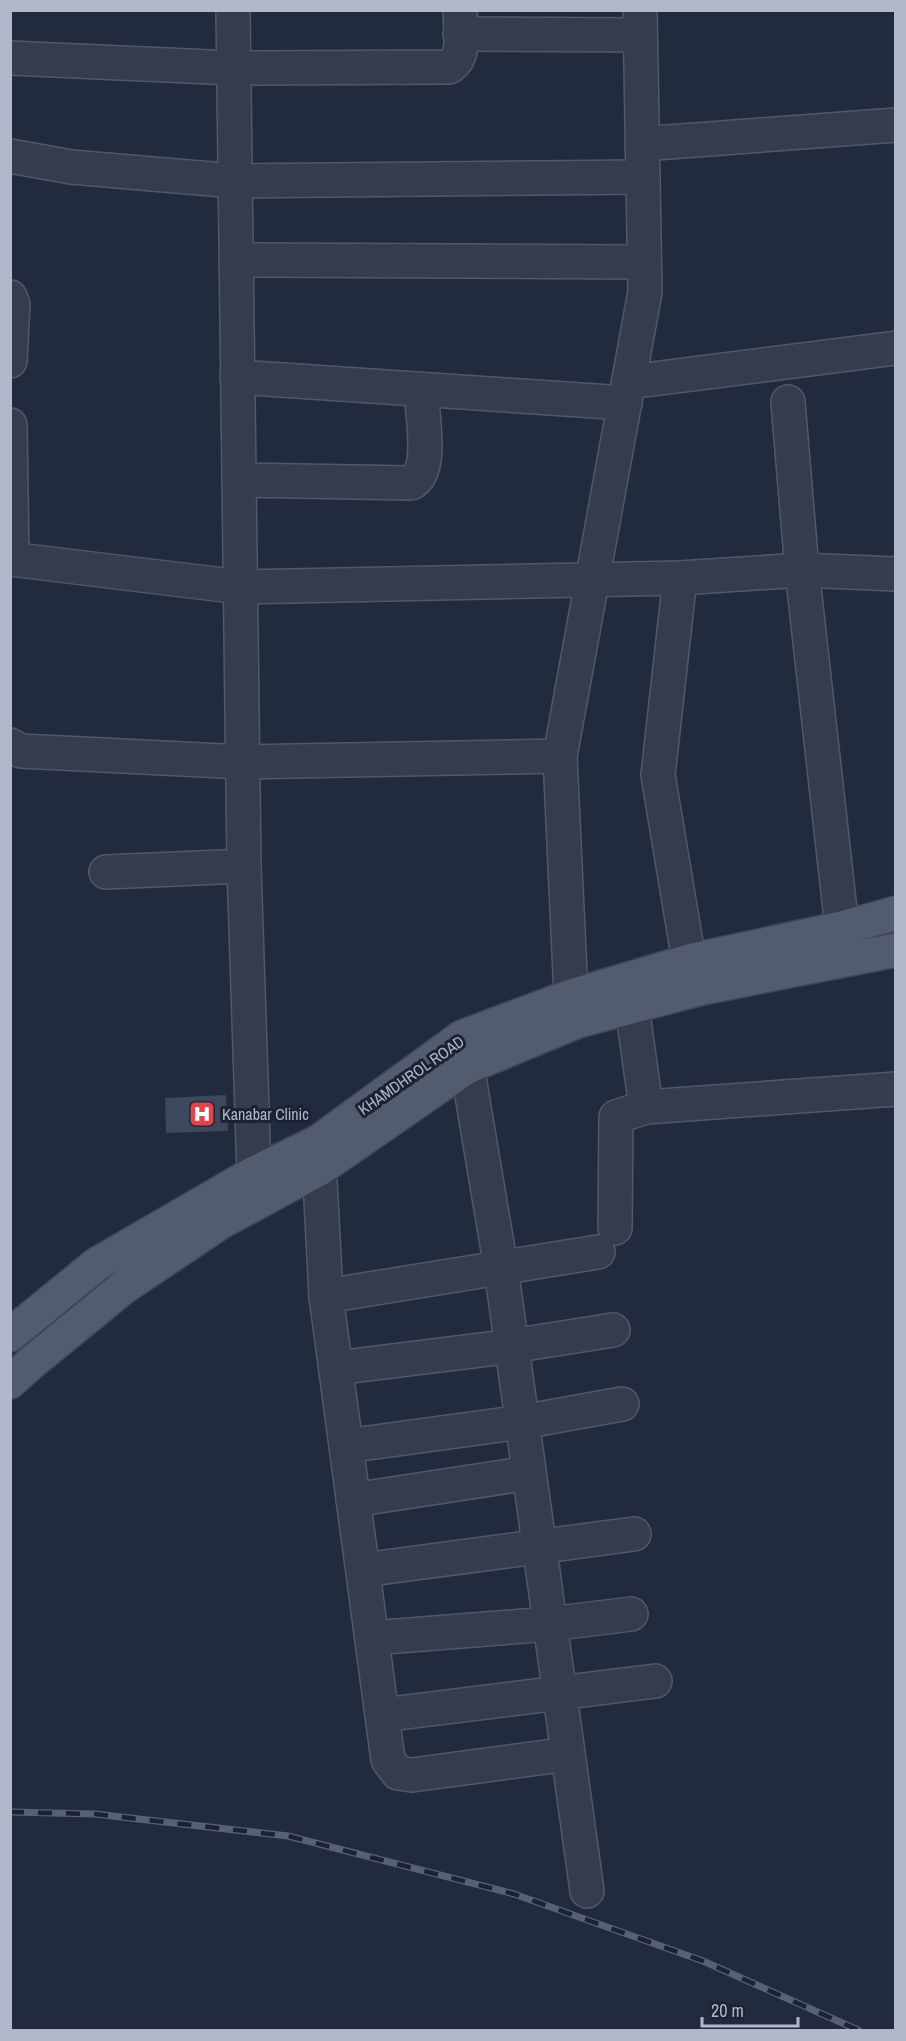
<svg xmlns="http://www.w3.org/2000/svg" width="906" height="2041" viewBox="0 0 906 2041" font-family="'Archivo Narrow',sans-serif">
	<rect width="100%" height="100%" fill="#212b3d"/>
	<path fill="#3d475e" d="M226 1095 228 1131 166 1133 165 1098Z"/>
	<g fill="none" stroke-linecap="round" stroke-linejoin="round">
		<g stroke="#515868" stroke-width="36">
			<g id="minor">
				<path d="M233 10 244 866 254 1173"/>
				<path d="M460 34 640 35"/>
				<path d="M10 58 233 68 449 67C467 57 460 29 460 10"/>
				<path d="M642 144 896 125"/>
				<path d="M10 156 71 167 235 181 643 177"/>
				<path d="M236 260 644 262"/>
				<path d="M10 297 13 304 10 361"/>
				<path d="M237 377 625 403"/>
				<path d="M629 382 896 348"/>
				<path d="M788 402 802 570 842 928"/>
				<path d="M10 425 12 559"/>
				<path d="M239 480 411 483C434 473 422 413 421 391"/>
				<path d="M10 559 240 587 680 578 802 570 896 574"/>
				<path d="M680 578 658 775 689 961"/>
				<path d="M10 745 21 751 243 762 560 756"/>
				<path d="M106 872 244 866"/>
				<path d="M571 996 560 756 645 292 640 10"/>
				<path d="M632 1007 646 1107 896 1089"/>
				<path d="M463 1042 501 1268 587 1891"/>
				<path d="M318 1142 326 1296 388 1760 398 1773 412 1775 568 1754"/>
				<path d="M615 1228 616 1117 646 1107"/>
				<path d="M326 1296 598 1252"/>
				<path d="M336 1368 512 1346 613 1330"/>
				<path d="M346 1446 522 1422 622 1404"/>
				<path d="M353 1500 529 1473"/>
				<path d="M363 1570 634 1534"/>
				<path d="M372 1638 550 1624 631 1614"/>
				<path d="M382 1715 655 1681"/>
			</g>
		</g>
		<g stroke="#3f4656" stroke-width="36">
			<g id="major">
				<path d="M10 1335 97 1264 254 1173 318 1142 462 1037 571 996 689 961 842 928 896 913"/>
				<path d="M10 1382 31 1363 124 1287 221 1222 321 1168 467 1067 578 1021 702 988 896 950"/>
			</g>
		</g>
		<use href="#minor" stroke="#353d4d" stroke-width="33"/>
		<use href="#major" stroke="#535c6e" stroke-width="33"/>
		<g stroke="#576075" stroke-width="7">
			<path id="rail" d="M10 1812 95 1814 288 1836 514 1894 703 1961 858 2030"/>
		</g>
		<use href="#rail" stroke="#1b2232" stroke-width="4.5" stroke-dasharray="14" stroke-linecap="butt"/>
	</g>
	<defs>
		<g id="hospital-square" transform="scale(1.35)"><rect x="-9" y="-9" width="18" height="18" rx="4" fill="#e0444e" stroke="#1b2232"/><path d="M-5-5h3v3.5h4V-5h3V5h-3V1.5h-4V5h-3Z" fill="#fff"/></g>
	</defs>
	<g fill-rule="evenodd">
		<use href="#hospital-square" x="202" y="1114"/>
	</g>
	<g text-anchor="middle" stroke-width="6" stroke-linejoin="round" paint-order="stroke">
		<g font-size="16" fill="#b1b8c9" stroke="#1b2232">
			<text transform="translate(411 1075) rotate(-35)" y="6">KHAMDHROL ROAD</text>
		</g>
		<g font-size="16" fill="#b1b8c9" stroke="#1b2232" text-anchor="start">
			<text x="222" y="1120">Kanabar Clinic</text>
		</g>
	</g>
	<rect width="906" height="2041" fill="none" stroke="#b1b8c9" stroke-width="24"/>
	<path d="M702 2017v9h96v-9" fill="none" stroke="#b1b8c9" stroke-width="3"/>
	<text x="711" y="2017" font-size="18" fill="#b1b8c9" stroke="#1b2232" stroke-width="4.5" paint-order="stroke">20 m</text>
</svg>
